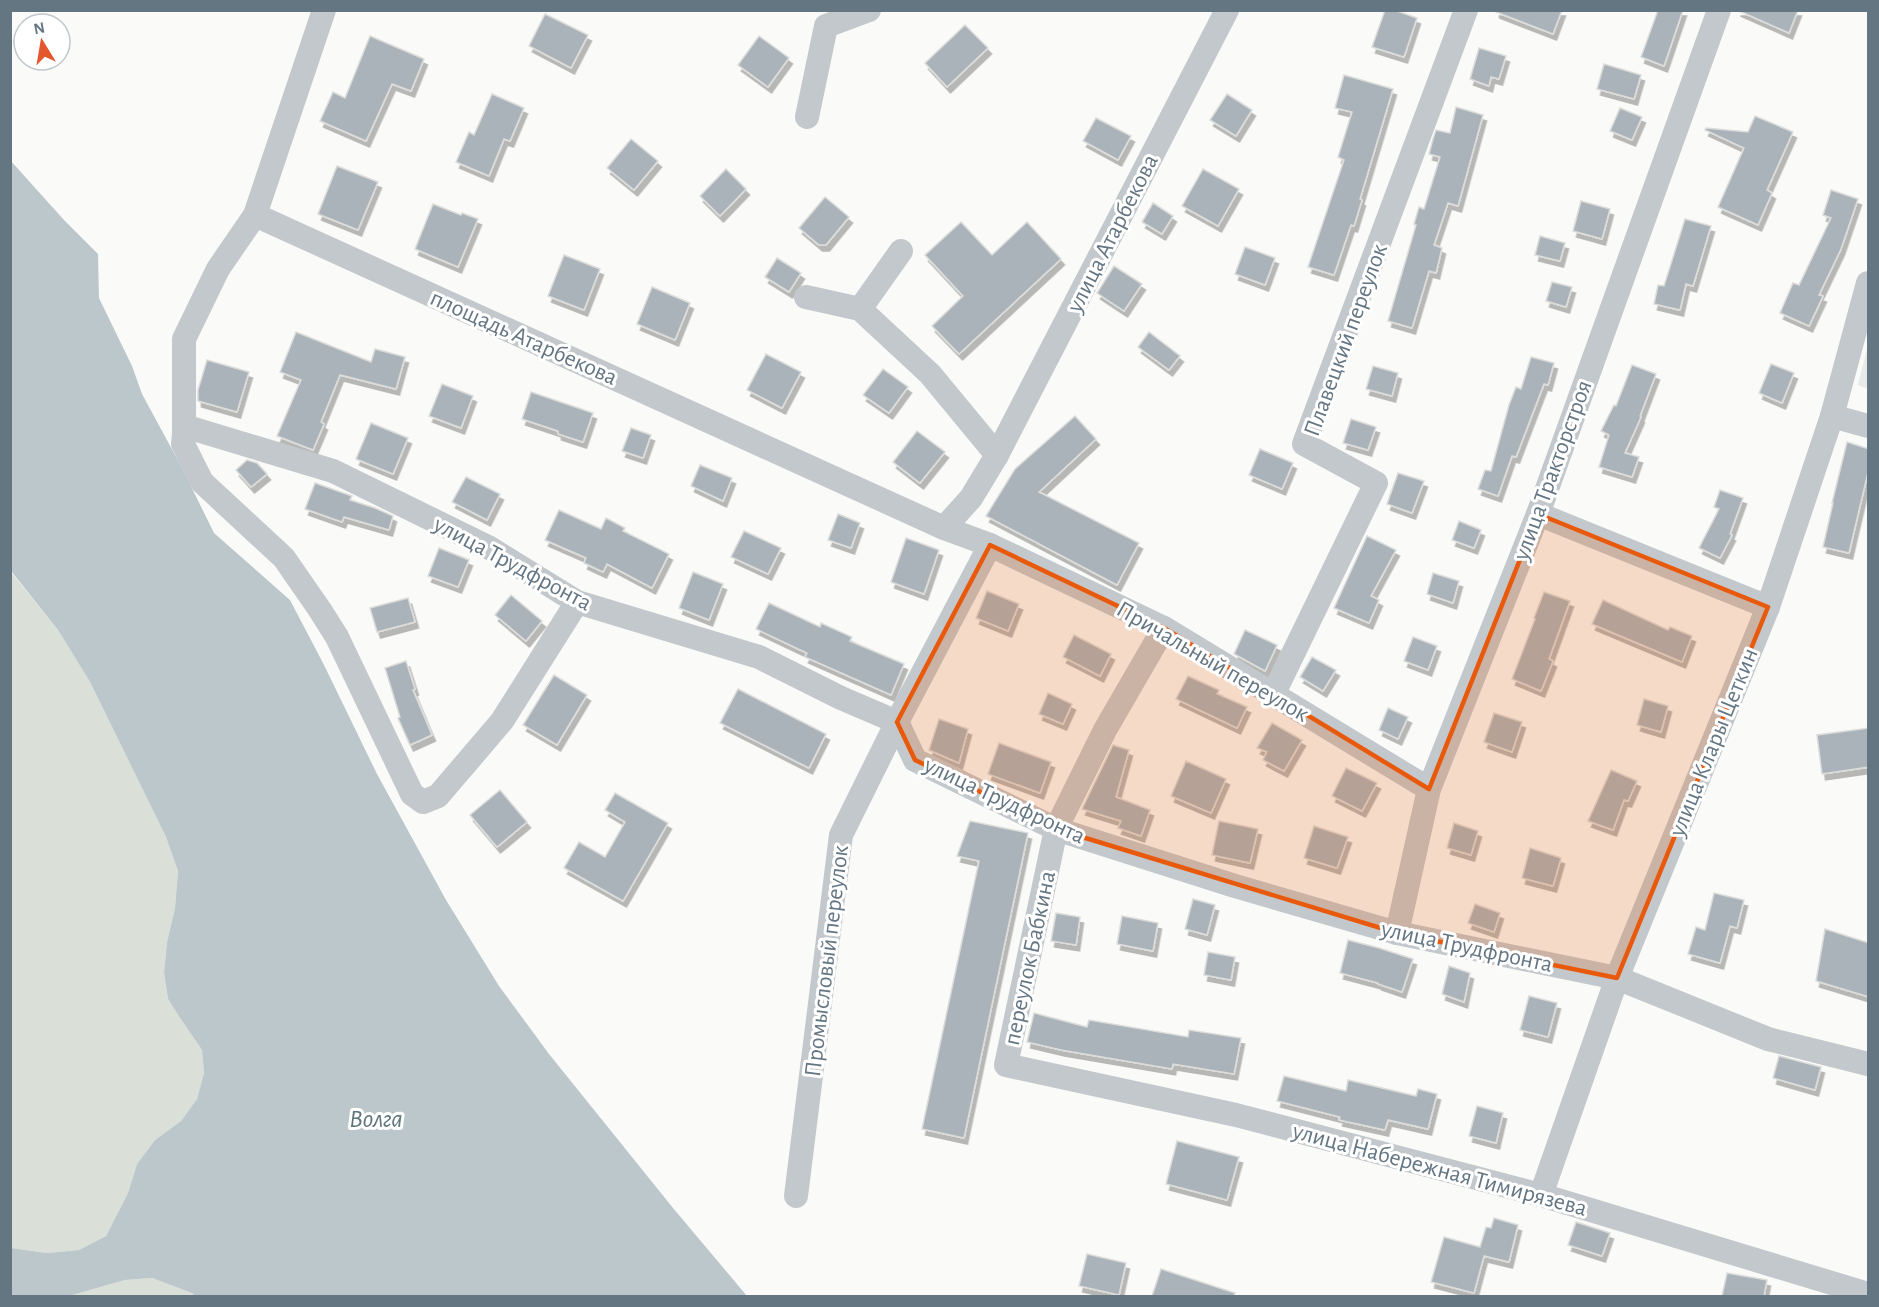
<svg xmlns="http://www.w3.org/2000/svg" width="1879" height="1307" viewBox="0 0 1879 1307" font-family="'Alegreya Sans',sans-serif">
	<defs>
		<filter id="shadow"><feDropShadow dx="3.5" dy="6" stdDeviation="0" flood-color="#0004"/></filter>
	</defs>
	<rect width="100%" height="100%" fill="#fafaf8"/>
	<path fill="#e8e9e9" d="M1868 345V389L1858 385Z"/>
	<g fill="#dadfd7">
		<path d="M10 571 58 630 90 682 166 837 178 871 175 908 167 942 164 973 168 999 180 1018 202 1050 204 1073 197 1099 181 1121 155 1140 137 1164 128 1193 106 1236 79 1250 47 1253 11 1248Z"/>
		<path d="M152 1278 192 1293 195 1296H69L125 1280Z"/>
	</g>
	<path fill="#bbc7cb" d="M10 160 64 220 98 254 99 298 132 366 142 394 181 466 214 533 290 600 324 665 377 774 446 900 499 986 549 1054 673 1208 747 1296H195L192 1293 152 1278 125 1280 69 1296H11V1248L47 1253 79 1250 106 1236 128 1193 137 1164 155 1140 181 1121 197 1099 204 1073 202 1050 180 1018 168 999 164 973 167 942 175 908 178 871 166 837 90 682 58 630 11 571Z"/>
	<g fill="#aab3b9" stroke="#dcdcda" stroke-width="1.5" filter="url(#shadow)">
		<path d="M1385 10H1394L1417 18 1404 57 1372 47Z"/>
		<path d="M1496 10H1562L1553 34 1496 12Z"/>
		<path d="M1658 10H1683L1664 66 1641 57Z"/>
		<path d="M1737 10H1798L1789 33Z"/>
		<path d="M545 14 588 35 571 68 529 46Z"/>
		<path d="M965 25 988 48 947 87 925 63Z"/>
		<path d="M370 36 424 59 411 91 392 84 366 141 320 121 333 92 345 98Z"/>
		<path d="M759 36 789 58 768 87 738 65Z"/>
		<path d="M1479 48 1506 56 1499 79 1491 77 1489 86 1470 79Z"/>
		<path d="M1604 64 1641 75 1634 99 1597 89Z"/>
		<path d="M1344 75 1393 89 1360 199 1362 200 1354 226 1351 225 1334 275 1308 267 1344 160 1338 157 1352 112 1335 108Z"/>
		<path d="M492 94 524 108 510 141 504 139 489 176 456 162 469 132 474 135Z"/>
		<path d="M1227 94 1252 110 1236 136 1210 120Z"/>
		<path d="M1456 107 1483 115 1458 206 1448 203 1434 245 1442 248 1436 273 1429 271 1412 328 1388 321 1416 225 1414 224 1419 207 1424 209 1440 157 1429 154 1433 139 1436 130 1450 133Z"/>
		<path d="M1620 108 1642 117 1632 140 1610 131Z"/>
		<path d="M1755 116 1793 132 1767 190 1772 193 1758 225 1718 207 1744 148 1705 130 1706 128 1748 132Z"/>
		<path d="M1096 118 1131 136 1118 160 1083 141Z"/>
		<path d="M631 139 658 161 634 190 607 168Z"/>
		<path d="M337 166 378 182 358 230 318 214Z"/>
		<path d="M726 169 746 189 720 216 700 196Z"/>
		<path d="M1203 169 1239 189 1218 226 1182 206Z"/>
		<path d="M1831 190 1858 199 1841 249 1819 295 1823 296 1809 326 1780 313 1793 283 1799 285 1831 218 1823 215Z"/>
		<path d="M825 197 849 217 826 245H819L799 228Z"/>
		<path d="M1581 201 1610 209 1602 239 1573 231Z"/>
		<path d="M1153 203 1173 216 1162 234 1142 222Z"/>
		<path d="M433 204 461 215 462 213 478 219 458 267 415 249Z"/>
		<path d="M1685 219 1711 226 1693 286 1686 284 1680 310 1654 304 1658 285 1664 286Z"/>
		<path d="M961 222 992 255 1027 222 1061 259 959 354 932 326 963 296 925 255Z"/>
		<path d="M1540 236 1565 243 1560 261 1535 255Z"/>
		<path d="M1245 247 1275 258 1265 285 1235 274Z"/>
		<path d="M564 255 600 269 584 310 548 296Z"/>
		<path d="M777 258 801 273 789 292 765 277Z"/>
		<path d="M1114 266 1142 284 1124 311 1097 293Z"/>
		<path d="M1552 282 1572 287 1566 307 1546 301Z"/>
		<path d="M652 287 690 303 675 340 637 324Z"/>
		<path d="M296 332 371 362 375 349 405 357 396 389 340 375 321 422 324 424 313 450 277 436 301 380 280 372Z"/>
		<path d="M1149 332 1180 356 1169 370 1138 347Z"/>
		<path d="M766 354 801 372 782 408 747 390Z"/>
		<path d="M1531 357 1554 363 1548 385 1544 384 1516 457 1512 456 1498 496 1478 489 1485 470 1491 471 1509 405 1516 387 1521 389Z"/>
		<path d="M207 360 249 372 237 412 198 401V390Z"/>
		<path d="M1771 364 1794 373 1782 403 1759 393Z"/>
		<path d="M1632 365 1656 374 1640 416 1641 417 1625 453 1639 457 1632 477 1599 467 1609 435 1601 431 1614 405 1616 406Z"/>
		<path d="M1373 366 1398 373 1392 396 1366 389Z"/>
		<path d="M883 369 908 387 889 413 863 395Z"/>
		<path d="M442 384 473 396 461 428 429 416Z"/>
		<path d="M531 392 593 413 583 442 558 434V431L522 419Z"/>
		<path d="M1075 416 1096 439 1039 492 1139 543 1117 585 986 516 1015 469Z"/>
		<path d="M1351 419 1376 427 1368 450 1343 443Z"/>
		<path d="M371 423 408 438 393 474 356 459Z"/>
		<path d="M631 428 651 435 643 458 622 451Z"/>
		<path d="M917 431 945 452 920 483 893 462Z"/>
		<path d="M1847 442 1869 449V468L1849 553 1823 547 1833 503H1832Z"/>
		<path d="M1260 449 1293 463 1282 489 1249 475Z"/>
		<path d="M247 460 257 463 267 474 251 487 236 470Z"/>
		<path d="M700 465 732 478 723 501 691 486Z"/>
		<path d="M1398 473 1424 481 1412 513 1387 504Z"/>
		<path d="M466 477 500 494 487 520 452 502Z"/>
		<path d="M315 483 352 496 350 500 375 508 393 516 389 530 344 517 342 522 305 509Z"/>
		<path d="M1720 490 1743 498 1730 534 1732 535 1720 558 1699 548 1719 509 1714 507Z"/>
		<path d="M559 510 601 529 606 518 625 528 623 531 669 554 652 588 607 564 603 572 584 563 586 558 545 540Z"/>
		<path d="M838 514 860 523 851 548 828 540Z"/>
		<path d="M1459 521 1481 530 1474 548 1452 540Z"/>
		<path d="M744 531 781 548 768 574 731 557Z"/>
		<path d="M1367 536 1396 550 1371 596 1379 600 1369 623 1334 608Z"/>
		<path d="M906 538 939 550 924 594 891 582Z"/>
		<path d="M439 548 469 560 458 587 428 576Z"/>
		<path d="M693 572 723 584 709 620 679 608Z"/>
		<path d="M1433 573 1459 581 1453 603 1427 594Z"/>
		<path d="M987 591 1019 604 1008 631 976 618Z"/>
		<path d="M1544 592 1570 601 1549 659 1553 661 1541 691 1512 679 1535 619 1534 618Z"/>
		<path d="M511 595 542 621 526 641 495 615Z"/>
		<path d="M408 598 415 622 377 632 370 608Z"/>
		<path d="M1603 600 1668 630 1670 627 1692 636 1682 662 1592 624Z"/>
		<path d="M769 603 820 627 821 623 852 637 850 641 904 664 891 695 805 657 807 653 756 629Z"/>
		<path d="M1245 630 1277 645 1265 671 1234 654Z"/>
		<path d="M1074 635 1111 654 1100 676 1063 657Z"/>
		<path d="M1413 637 1437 646 1428 670 1404 661Z"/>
		<path d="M1312 657 1336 670 1323 691 1300 677Z"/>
		<path d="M406 661 415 689 413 690 432 735 410 745 398 718 400 717 385 668Z"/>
		<path d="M554 675 587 695 557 745 523 725Z"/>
		<path d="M1188 676 1219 690 1217 694 1247 707 1237 728 1176 699Z"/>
		<path d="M738 689 826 734 809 768 720 723Z"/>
		<path d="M1048 693 1072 704 1063 724 1039 714Z"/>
		<path d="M1644 699 1668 706 1661 732 1637 725Z"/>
		<path d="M1388 708 1408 717 1398 739 1379 730Z"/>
		<path d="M1494 713 1522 722 1512 752 1484 742Z"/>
		<path d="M939 719 968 729 959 763 929 750Z"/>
		<path d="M1272 723 1302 740 1284 771 1263 760 1267 752 1257 748Z"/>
		<path d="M1869 728V767L1822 774 1817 735Z"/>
		<path d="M999 743 1051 762 1040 793 988 774Z"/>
		<path d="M1113 745 1129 750 1116 797 1150 810 1141 836 1118 828 1121 821 1082 809Z"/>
		<path d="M1186 761 1226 779 1211 813 1171 796Z"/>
		<path d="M1346 768 1377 783 1362 811 1332 796Z"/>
		<path d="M1611 770 1637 781 1628 801 1624 800 1613 830 1588 821Z"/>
		<path d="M500 790 527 822 497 847 470 815Z"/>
		<path d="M615 793 668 823 623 901 564 868 579 842 605 857 625 822 605 810Z"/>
		<path d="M970 821 1028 833 964 1138 922 1129 979 861 957 856Z"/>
		<path d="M1219 821 1258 829 1250 863 1212 855Z"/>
		<path d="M1454 823 1478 831 1471 855 1447 848Z"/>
		<path d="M1314 826 1348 837 1337 868 1304 858Z"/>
		<path d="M1530 848 1561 858 1553 886 1522 878Z"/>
		<path d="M1714 893 1744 900 1737 928 1730 926 1720 963 1688 954 1696 927 1705 930Z"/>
		<path d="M1193 899 1215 905 1207 935 1185 929Z"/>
		<path d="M1475 904 1500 913 1494 932 1468 923Z"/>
		<path d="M1056 913 1080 917 1076 945 1051 941Z"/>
		<path d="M1122 916 1158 923 1153 951 1117 944Z"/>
		<path d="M1825 929 1869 943V997L1816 981Z"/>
		<path d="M1348 940 1379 948 1413 959 1402 992 1378 984V983L1340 973Z"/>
		<path d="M1208 952 1235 957 1231 980 1204 975Z"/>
		<path d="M1449 966 1470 973 1464 1002 1442 994Z"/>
		<path d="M1529 996 1557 1003 1548 1037 1520 1030Z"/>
		<path d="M1034 1013 1087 1027 1089 1020 1188 1037 1189 1030 1241 1038 1234 1074 1173 1064 1172 1069 1061 1050 1027 1042Z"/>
		<path d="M1779 1056 1821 1067 1815 1090 1773 1078Z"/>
		<path d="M1284 1076 1346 1091 1348 1080 1416 1096 1418 1089 1437 1094 1428 1129 1388 1120 1385 1130 1339 1120 1340 1117 1277 1101Z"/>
		<path d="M1477 1106 1503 1113 1496 1143 1469 1136Z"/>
		<path d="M1177 1141 1239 1157 1227 1200 1166 1184Z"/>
		<path d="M1494 1218 1518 1225 1509 1262 1484 1256 1474 1293 1431 1282 1444 1237 1480 1247 1486 1227 1491 1228Z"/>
		<path d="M1576 1222 1610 1233 1602 1256 1568 1245Z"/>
		<path d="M1087 1254 1126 1263 1119 1295 1079 1286Z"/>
		<path d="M1161 1269 1235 1293 1234 1296H1152Z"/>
		<path d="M1727 1273 1767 1280 1764 1296H1722Z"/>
	</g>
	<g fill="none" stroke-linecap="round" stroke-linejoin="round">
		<g stroke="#c3c8cc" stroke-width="24">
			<path d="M807 117 826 26 869 10"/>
			<path d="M255 215 944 528 990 545 1164 628 1429 789"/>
			<path d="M806 297 860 309 930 374 997 455"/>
			<path d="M860 309 901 251"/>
			<path d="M1832 416 1868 426"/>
			<path d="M184 433V339L218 269 255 215 324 10"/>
			<path d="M1538 514 1768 607"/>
			<path d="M944 528 971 498 997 455 1227 10"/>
			<path d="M577 602 502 721 438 796 423 802 412 794 337 637 320 610 284 558 202 482 183 444 184 433 194 429 333 471 488 547 577 602 759 657 841 698 897 722 915 760 1056 829 1235 886 1397 933 1617 978 1768 1039 1868 1064"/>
			<path d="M1164 628 1105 730 1056 829 1006 1065 1236 1115 1541 1195 1868 1294"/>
			<path d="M1274 693 1376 483 1304 444 1466 10"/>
			<path d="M1397 933 1429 789 1538 514 1719 10"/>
			<path d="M1541 1195 1617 978 1768 607 1832 416 1868 283"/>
			<path d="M796 1196 841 835 897 722 990 545"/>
		</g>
	</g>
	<path fill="#e8590c" fill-opacity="0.2" stroke="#e8590c" stroke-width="4.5" stroke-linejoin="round" d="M1538 514 1768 607 1617 978 1397 933 1056 829 915 760 897 722 990 545 1164 628 1429 789Z"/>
	<g text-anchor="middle" stroke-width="6" stroke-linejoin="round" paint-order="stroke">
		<g font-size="24" fill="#657683" stroke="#fff">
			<text transform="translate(1112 233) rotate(-63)" y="8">улица Атарбекова</text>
			<text transform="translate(524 337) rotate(24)" y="8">площадь Атарбекова</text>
			<text transform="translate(1345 340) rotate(-70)" y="8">Плавецкий переулок</text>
			<text transform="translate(1552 470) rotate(-70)" y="8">улица Тракторстроя</text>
			<text transform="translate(513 563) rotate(28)" y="8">улица Трудфронта</text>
			<text transform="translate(1213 661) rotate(30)" y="8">Причальный переулок</text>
			<text transform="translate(1713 742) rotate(-68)" y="8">улица Клары Цеткин</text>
			<text transform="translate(1005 800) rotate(25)" y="8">улица Трудфронта</text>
			<text transform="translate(1467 946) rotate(12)" y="8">улица Трудфронта</text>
			<text transform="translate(1029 958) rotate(-78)" y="8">переулок Бабкина</text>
			<text transform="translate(826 961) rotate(-83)" y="8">Промысловый переулок</text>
			<text transform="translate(1440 1169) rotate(15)" y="8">улица Набережная Тимирязева</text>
		</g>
		<g font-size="26" font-style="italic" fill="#60757c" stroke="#fff">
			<text x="376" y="1127">Волга</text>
		</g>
	</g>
	<rect width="1879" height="1307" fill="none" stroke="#657683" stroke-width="24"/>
	<g transform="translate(42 42) rotate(349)"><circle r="28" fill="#ffffff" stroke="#c1c8cd" stroke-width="1.5"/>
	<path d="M0-4.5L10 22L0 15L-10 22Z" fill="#e4572e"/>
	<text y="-9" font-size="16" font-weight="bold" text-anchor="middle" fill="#657683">N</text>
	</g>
</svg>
